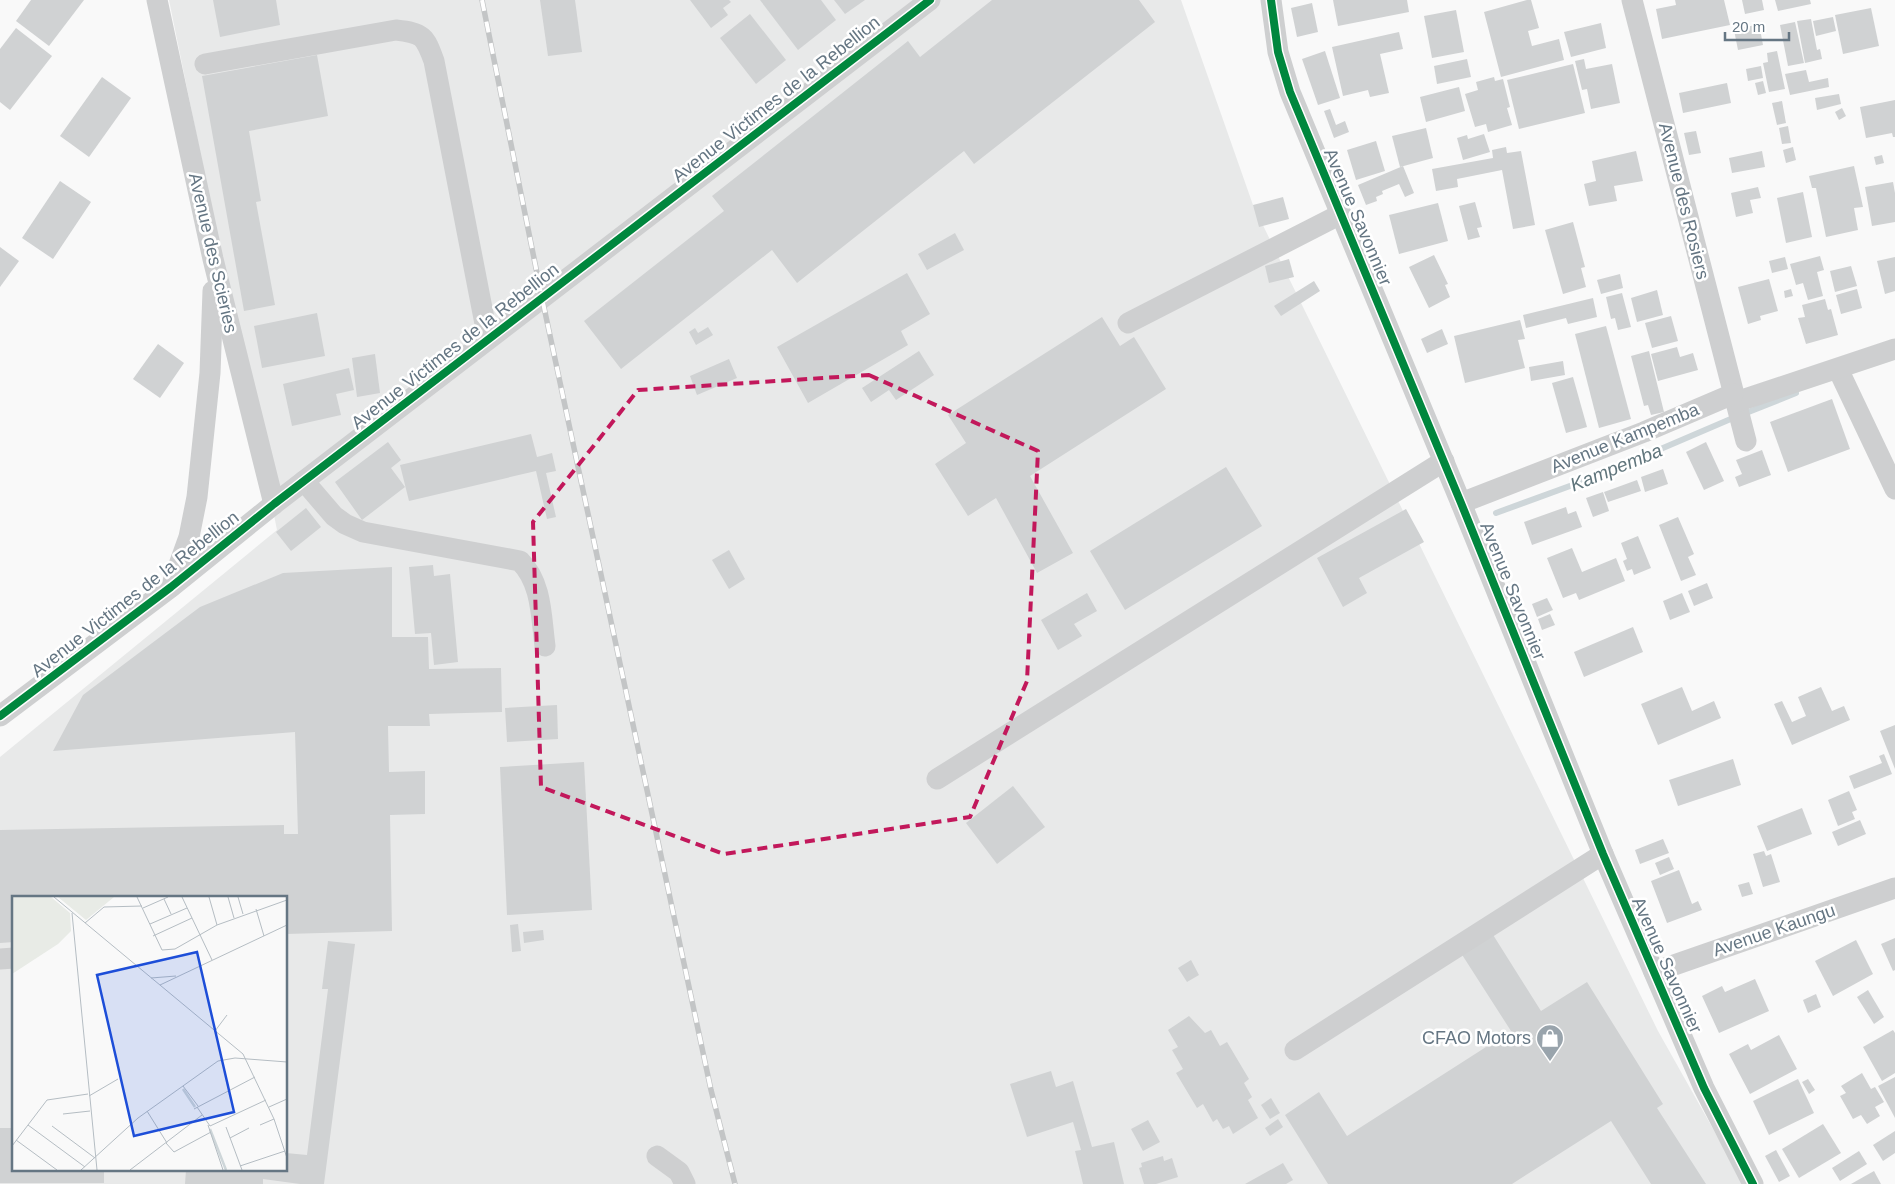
<svg xmlns="http://www.w3.org/2000/svg" width="1895" height="1184" viewBox="0 0 1895 1184" font-family="Helvetica,sans-serif">
	<rect width="100%" height="100%" fill="#f9f9f9"/>
	<path fill="#e8e9e9" fill-rule="evenodd" d="M169 0H1181L1253 205 1658 1031 1744 1184H0V757L277 530ZM14 898H286V1170H14Z"/>
	<g fill="none" stroke-linecap="round" stroke-linejoin="round">
		<g stroke="#ced6d9" stroke-width="6">
			<path d="M1746 413 1796 393"/>
			<path d="M1496 513 1600 475 1733 418"/>
		</g>
	</g>
	<g fill="#d0d2d3">
		<path d="M31 0H84L49 46 16 21Z"/>
		<path d="M213 0H276L280 25 220 37Z"/>
		<path d="M540 0H575L582 52 548 56Z"/>
		<path d="M690 0H729L731 2 723 8 728 15 711 28Z"/>
		<path d="M760 0H821L836 20 798 50Z"/>
		<path d="M834 0H865L845 14Z"/>
		<path d="M992 0H1139L1155 22 974 164 964 151 797 283 772 250 621 369 584 321 724 211 712 196 908 41 920 57Z"/>
		<path d="M1333 0H1407L1409 12 1338 26Z"/>
		<path d="M1527 0H1531L1539 28 1528 31 1532 46 1559 39 1564 60 1501 77 1484 12Z"/>
		<path d="M1675 0H1724L1730 25 1662 39 1656 9 1676 5Z"/>
		<path d="M1742 0H1762L1764 10 1745 14Z"/>
		<path d="M1775 0H1810L1811 4 1778 11Z"/>
		<path d="M1312 3 1318 32 1297 37 1291 8Z"/>
		<path d="M1871 8 1879 46 1843 54 1835 15Z"/>
		<path d="M1456 10 1464 52 1432 58 1424 16Z"/>
		<path d="M750 14 786 60 756 84 720 38Z"/>
		<path d="M1833 17 1836 31 1816 36 1813 21Z"/>
		<path d="M1811 19 1817 50 1820 49 1822 59 1805 63 1797 21Z"/>
		<path d="M1795 22 1804 63 1788 66 1780 25Z"/>
		<path d="M1601 23 1606 48 1571 57 1564 32Z"/>
		<path d="M1759 24 1763 45 1738 50 1734 30Z"/>
		<path d="M16 28 52 56 10 110 0 102V49Z"/>
		<path d="M1399 32 1403 49 1380 54 1389 93 1370 97 1368 90 1343 96 1332 47Z"/>
		<path d="M1325 51 1340 98 1318 105 1302 59Z"/>
		<path d="M1777 51 1785 89 1769 92 1763 63 1768 62 1767 53Z"/>
		<path d="M317 55 328 116 249 131 261 201 256 202 275 305 244 311 202 76Z"/>
		<path d="M1467 59 1471 77 1437 84 1434 66Z"/>
		<path d="M1584 59 1586 69 1612 64 1620 103 1591 109 1587 89 1582 90 1575 61Z"/>
		<path d="M1573 64 1585 113 1519 129 1507 80Z"/>
		<path d="M1761 66 1763 78 1748 81 1746 69Z"/>
		<path d="M1806 70 1809 82 1828 78 1829 87 1790 95 1785 74Z"/>
		<path d="M102 77 131 98 89 157 60 136Z"/>
		<path d="M1494 77 1495 81 1503 79 1510 107 1507 108 1512 125 1488 132 1486 124 1475 127 1465 94 1478 90 1476 82Z"/>
		<path d="M1763 81 1766 93 1758 95 1755 83Z"/>
		<path d="M1727 83 1731 103 1683 113 1679 93Z"/>
		<path d="M1459 87 1465 111 1426 122 1420 97Z"/>
		<path d="M1839 94 1841 104 1817 110 1815 98Z"/>
		<path d="M1895 100V137H1893L1892 133 1866 138 1860 107Z"/>
		<path d="M1782 101 1786 123 1777 125 1772 103Z"/>
		<path d="M1842 108 1846 116 1839 120 1835 112Z"/>
		<path d="M1330 109 1336 125 1345 121 1349 132 1334 138 1324 111Z"/>
		<path d="M1788 126 1791 143 1782 144 1779 128Z"/>
		<path d="M1426 128 1433 158 1400 167 1392 136Z"/>
		<path d="M1696 131 1701 153 1689 155 1684 133Z"/>
		<path d="M1484 134 1490 152 1463 160 1457 138 1467 135 1468 139Z"/>
		<path d="M1376 141 1385 171 1356 180 1347 150Z"/>
		<path d="M1506 147 1507 153 1521 151 1535 225 1513 229 1502 170 1457 179 1458 187 1436 191 1432 169 1493 158 1492 150Z"/>
		<path d="M1793 147 1796 160 1786 163 1783 150Z"/>
		<path d="M1636 151 1643 181 1614 186 1617 201 1589 206 1584 184 1596 181 1592 161Z"/>
		<path d="M1762 151 1765 167 1732 173 1729 158Z"/>
		<path d="M1882 155 1884 163 1876 165 1874 157Z"/>
		<path d="M1403 166 1414 193 1405 197 1399 184 1382 191 1383 194 1376 197 1377 201 1366 205 1358 185Z"/>
		<path d="M1854 166 1863 207 1854 208 1858 230 1826 237 1816 188H1812L1809 176Z"/>
		<path d="M60 181 91 202 53 259 22 238Z"/>
		<path d="M1893 182 1895 193V222L1872 226 1865 187Z"/>
		<path d="M1758 187 1761 198 1750 200 1753 213 1736 217 1731 193Z"/>
		<path d="M1803 192 1812 237 1786 243 1777 198Z"/>
		<path d="M1283 197 1289 219 1259 227 1253 205Z"/>
		<path d="M1475 202 1482 227 1477 228 1480 237 1468 240 1459 206Z"/>
		<path d="M1438 203 1448 241 1399 254 1389 215Z"/>
		<path d="M1573 222 1585 267 1581 268 1586 287 1563 294 1545 230Z"/>
		<path d="M955 233 964 250 927 270 918 254Z"/>
		<path d="M0 247 19 261 0 287Z"/>
		<path d="M1434 255 1448 284 1445 285 1450 297 1429 308 1409 267Z"/>
		<path d="M1820 256 1824 270 1817 272 1823 296 1808 300 1803 283 1796 285 1790 264Z"/>
		<path d="M1785 257 1788 269 1772 273 1769 261Z"/>
		<path d="M1895 257V291L1885 294 1877 261Z"/>
		<path d="M1289 259 1294 277 1269 283 1265 266Z"/>
		<path d="M1851 266 1857 286 1835 292 1830 271Z"/>
		<path d="M907 273 930 314 901 331 908 345 808 403 777 347Z"/>
		<path d="M1620 274 1623 288 1601 294 1597 280Z"/>
		<path d="M1769 279 1778 311 1760 316 1761 320 1748 324 1738 287Z"/>
		<path d="M1314 281 1320 291 1281 316 1274 306Z"/>
		<path d="M1791 289 1793 296 1785 298 1784 291Z"/>
		<path d="M1857 289 1862 308 1841 314 1836 295Z"/>
		<path d="M1657 290 1663 315 1637 322 1631 298Z"/>
		<path d="M1622 293 1631 327 1618 330 1615 318 1611 319 1606 297Z"/>
		<path d="M1593 298 1597 317 1568 324 1566 318 1526 328 1523 315Z"/>
		<path d="M1825 299 1828 310 1831 309 1838 335 1806 344 1798 318 1805 317 1802 305Z"/>
		<path d="M317 313 325 356 262 368 254 326Z"/>
		<path d="M1671 316 1678 341 1652 348 1645 323Z"/>
		<path d="M1102 317 1120 346 1134 337 1166 389 1030 476 1073 553 1037 573 996 498 968 516 935 464 966 443 948 415Z"/>
		<path d="M1520 320 1525 339 1518 340 1525 368 1465 383 1454 336Z"/>
		<path d="M1606 326 1631 419 1599 428 1575 334Z"/>
		<path d="M708 327 713 335 696 345 689 332 695 328 698 333Z"/>
		<path d="M1442 329 1448 344 1427 353 1421 339Z"/>
		<path d="M158 344 184 363 160 398 133 379Z"/>
		<path d="M1677 347 1680 357 1693 353 1698 370 1658 381 1651 354Z"/>
		<path d="M919 351 934 375 896 400 889 390 871 402 862 388Z"/>
		<path d="M1649 351 1664 412 1651 415 1648 405 1644 406 1631 356Z"/>
		<path d="M375 354 380 393 357 397 352 358Z"/>
		<path d="M729 359 737 378 697 395 690 376Z"/>
		<path d="M1563 361 1565 375 1531 381 1529 367Z"/>
		<path d="M349 368 354 390 336 394 341 415 292 426 283 384Z"/>
		<path d="M1573 377 1587 427 1566 433 1552 383Z"/>
		<path d="M1832 399 1850 449 1788 472 1770 422Z"/>
		<path d="M531 434 537 457 552 453 556 471 546 473 556 517 547 519 536 471 409 501 400 465Z"/>
		<path d="M388 442 401 460 391 468 405 487 362 520 335 482Z"/>
		<path d="M1706 442 1724 481 1704 490 1686 452Z"/>
		<path d="M1762 450 1771 475 1739 487 1735 477 1742 474 1736 460Z"/>
		<path d="M1226 467 1262 526 1125 610 1090 551Z"/>
		<path d="M1663 469 1668 484 1645 492 1641 477Z"/>
		<path d="M1637 480 1641 491 1608 502 1604 492Z"/>
		<path d="M1603 492 1609 511 1593 517 1586 498Z"/>
		<path d="M1566 507 1568 514 1576 511 1582 527 1532 545 1524 522Z"/>
		<path d="M306 508 321 527 291 551 276 532Z"/>
		<path d="M1406 509 1424 542 1359 578 1367 593 1343 607 1317 558Z"/>
		<path d="M1678 517 1694 554 1688 557 1696 575 1681 581 1659 525Z"/>
		<path d="M1638 536 1651 568 1634 575 1632 569 1627 571 1623 561 1627 559 1621 543Z"/>
		<path d="M1572 548 1582 572 1616 558 1625 581 1579 600 1576 593 1563 598 1547 558Z"/>
		<path d="M729 550 745 579 729 589 712 560Z"/>
		<path d="M433 565 434 576 450 574 458 662 434 665 431 633 415 634 409 567Z"/>
		<path d="M392 567V637H428L429 669 501 668 502 712 429 714 430 726H388L389 772 425 771V814L390 815 392 931 286 934V898H14V942L0 943V830L284 825V834H298L295 732 53 751 83 695 200 607 283 573Z"/>
		<path d="M1707 583 1713 598 1694 606 1688 591Z"/>
		<path d="M1087 593 1097 611 1074 624 1082 636 1058 650 1041 620Z"/>
		<path d="M1682 593 1690 612 1670 620 1663 601Z"/>
		<path d="M1547 598 1553 610 1537 617 1532 604Z"/>
		<path d="M1550 614 1555 625 1542 630 1538 619Z"/>
		<path d="M1633 627 1643 652 1584 677 1574 652Z"/>
		<path d="M1682 687 1692 711 1714 701 1721 718 1658 745 1641 704Z"/>
		<path d="M1821 687 1832 711 1844 706 1850 720 1792 745 1774 704 1782 701 1792 722 1806 716 1798 697Z"/>
		<path d="M557 705 558 739 507 742 505 708Z"/>
		<path d="M1895 725V769L1880 731Z"/>
		<path d="M1884 754 1892 774 1854 789 1849 776 1882 763 1879 756Z"/>
		<path d="M1733 759 1741 785 1678 806 1669 780Z"/>
		<path d="M584 762 592 910 507 915 500 767Z"/>
		<path d="M1013 786 1045 827 997 864 966 823Z"/>
		<path d="M1849 791 1857 810 1852 812 1855 819 1838 826 1828 800Z"/>
		<path d="M1802 808 1812 834 1767 851 1757 826Z"/>
		<path d="M1860 820 1866 834 1838 846 1832 832Z"/>
		<path d="M1663 839 1669 853 1640 864 1635 850Z"/>
		<path d="M1764 851 1766 856 1771 854 1780 882 1763 887 1753 854Z"/>
		<path d="M1669 857 1674 869 1660 875 1655 863Z"/>
		<path d="M1679 870 1692 904 1698 901 1702 910 1667 923 1651 881Z"/>
		<path d="M1749 882 1753 894 1742 897 1738 885Z"/>
		<path d="M518 924 521 951 512 952 510 925Z"/>
		<path d="M543 930 544 940 524 943 523 932Z"/>
		<path d="M1490 930 1541 1011 1587 982 1663 1104 1657 1108 1706 1184H1651L1611 1121 1512 1184H1328L1285 1115 1319 1092 1347 1136 1511 1031 1459 950Z"/>
		<path d="M1895 938V970L1893 971 1881 944Z"/>
		<path d="M1856 940 1873 974 1833 996 1815 961Z"/>
		<path d="M328 941 355 944 324 1184H300L263 1179V1184H185L186 1170H286V1153L307 1155 328 989H322Z"/>
		<path d="M1191 960 1199 975 1187 982 1178 968Z"/>
		<path d="M1755 979 1769 1011 1719 1033 1702 996 1722 986 1725 992Z"/>
		<path d="M1868 990 1884 1017 1874 1024 1857 997Z"/>
		<path d="M1816 994 1821 1007 1808 1013 1803 1000Z"/>
		<path d="M1189 1016 1205 1033 1211 1030 1220 1046 1227 1042 1249 1079 1244 1083 1252 1097 1248 1100 1258 1118 1233 1134 1229 1126 1223 1129 1217 1119 1213 1122 1203 1104 1197 1108 1176 1073 1183 1069 1172 1050 1178 1047 1168 1030Z"/>
		<path d="M1893 1030 1895 1033V1073L1882 1081 1863 1047Z"/>
		<path d="M1779 1035 1797 1069 1750 1094 1729 1054 1748 1044 1751 1050Z"/>
		<path d="M1051 1071 1056 1087 1073 1081 1092 1147 1114 1142 1124 1184H1083L1075 1151 1081 1150 1073 1122 1027 1137 1010 1084Z"/>
		<path d="M1862 1073 1871 1089 1875 1087 1884 1102 1875 1107 1880 1116 1867 1124 1861 1115 1853 1119 1840 1096 1846 1093 1841 1086Z"/>
		<path d="M1895 1077V1118L1878 1086Z"/>
		<path d="M1798 1079 1814 1113 1769 1135 1753 1101Z"/>
		<path d="M1808 1079 1815 1090 1809 1094 1802 1082Z"/>
		<path d="M1271 1098 1280 1113 1270 1119 1261 1105Z"/>
		<path d="M1278 1119 1283 1127 1270 1136 1265 1128Z"/>
		<path d="M1148 1120 1160 1142 1143 1151 1131 1129Z"/>
		<path d="M1823 1124 1841 1153 1799 1178 1782 1149Z"/>
		<path d="M0 1128H14V1170H104V1183H0Z"/>
		<path d="M1895 1131V1153L1883 1161 1873 1145Z"/>
		<path d="M1776 1150 1790 1176 1779 1182 1765 1156Z"/>
		<path d="M1859 1151 1867 1164 1840 1181 1832 1168Z"/>
		<path d="M1163 1156 1164 1161 1172 1158 1178 1177 1156 1184H1144L1139 1168 1142 1167 1141 1163Z"/>
		<path d="M1283 1163 1293 1180 1286 1184H1245Z"/>
		<path d="M1874 1171 1881 1184H1851Z"/>
	</g>
	<g fill="none" stroke-linecap="round" stroke-linejoin="round">
		<g stroke="#cecfd0" stroke-width="21">
			<path d="M157 0 213 259 274 504"/>
			<path d="M1271 0 1278 52 1290 92 1461 503 1603 854 1704 1088 1753 1184"/>
			<path d="M1632 0 1746 441"/>
			<path d="M205 64 396 30C423 33 425 36 434 61L488 339"/>
			<path d="M1128 323 1341 214"/>
			<path d="M1838 369 1895 489"/>
			<path d="M1736 402 1895 349"/>
			<path d="M304 481 334 516 345 524 363 532 520 561C542 583 541 616 545 646"/>
			<path d="M1461 503 1644 432 1733 394"/>
			<path d="M171 587 189 537 197 497 210 373 213 291"/>
			<path d="M0 716 171 587 274 504 930 0"/>
			<path d="M937 779 1444 461"/>
			<path d="M0 959 14 958"/>
			<path d="M1654 972 1895 888"/>
			<path d="M1295 1050 1603 854"/>
			<path d="M657 1156 679 1172 685 1184"/>
		</g>
		<g stroke="#c3c5c6" stroke-width="5.5">
			<path id="rail" d="M482 0 542 298 711 1090 735 1184"/>
		</g>
		<use href="#rail" stroke="#fff" stroke-width="4" stroke-dasharray="11" stroke-linecap="butt"/>
		<g stroke="#fff" stroke-width="11">
			<g id="cycleway">
				<path d="M1271 0 1278 52 1290 92 1461 503 1603 854 1704 1088 1753 1184"/>
				<path d="M0 716 171 587 274 504 930 0"/>
			</g>
		</g>
		<use href="#cycleway" stroke="#00873e" stroke-width="8"/>
	</g>
	<path fill="none" stroke="#c2185b" stroke-width="4" stroke-dasharray="10 6" stroke-linejoin="round" d="M869 375 1038 451 1027 681 970 817 724 854 541 787 533 522 638 390Z"/>
	<defs>
		<g id="shop-pin" transform="scale(1.4375)"><path d="M0 17L-7.5 6A9.5 9.5 0 1 1 7.5 6Z" fill="#99a4ac" stroke="#fff"/><path d="M-5-2.5h2.3a2.7 3.5 0 0 1 5.4 0H5L5.5 6h-11ZM-1.5-2.5h3a1.5 2.3 0 0 0-3 0Z" fill="#fff"/></g>
	</defs>
	<g fill-rule="evenodd">
		<use href="#shop-pin" x="1550" y="1038"/>
	</g>
	<g text-anchor="middle" stroke-width="5" stroke-linejoin="round" paint-order="stroke">
		<g font-size="18" fill="#657683" stroke="#fff">
			<text transform="translate(776 99) rotate(-38)" y="6">Avenue Victimes de la Rebellion</text>
			<text transform="translate(1684 201) rotate(76)" y="6">Avenue des Rosiers</text>
			<text transform="translate(1358 217) rotate(67)" y="6">Avenue Savonnier</text>
			<text transform="translate(213 253) rotate(77)" y="6">Avenue des Scieries</text>
			<text transform="translate(455 346) rotate(-38)" y="6">Avenue Victimes de la Rebellion</text>
			<text transform="translate(1625 438) rotate(-22)" y="6">Avenue Kampemba</text>
			<text transform="translate(1513 591) rotate(68)" y="6">Avenue Savonnier</text>
			<text transform="translate(135 594) rotate(-38)" y="6">Avenue Victimes de la Rebellion</text>
			<text transform="translate(1774 930) rotate(-19)" y="6">Avenue Kaungu</text>
			<text transform="translate(1667 965) rotate(66)" y="6">Avenue Savonnier</text>
		</g>
		<g font-size="18" fill="#657683" stroke="#fff" text-anchor="end">
			<text x="1531" y="1044">CFAO Motors</text>
		</g>
		<g font-size="19" font-style="italic" fill="#60757c" stroke="#fff">
			<text transform="translate(1616 467) rotate(-22)" y="7">Kampemba</text>
		</g>
	</g>
	<g transform="translate(12 896)">
		<rect width="275" height="275" fill="#f9f9f9"/>
		<path d="M0 1H39L58 17 59 35 46 48 0 78ZM46 1H102L74 24Z" fill="#e8ebe6"/>
		<path fill="none" stroke="#ced6d9" stroke-width="2.5" d="M171 193 183 211M198 233 214 274"/>
		<path fill="none" stroke="#b5bdc3" stroke-width="1" d="M42 1 231 158 262 223 275 262M125 1 150 54 163 53 205 29 275 4M170 1 200 64M197 1 205 29M216 1 222 22M226 1 231 18M152 3 159 18M131 12 156 1M244 13 252 40M60 17 85 274M73 27 92 11 130 10M138 28 175 12M141 40 180 22M139 82 164 80M148 89 275 29M203 135 215 119M171 190 186 210M77 200 106 183M185 211 198 230 254 204M257 211 275 203M182 213 243 181M135 215 155 247M51 218 78 215M16 229 73 271M196 229 211 274M248 229 262 223M40 230 83 262M214 231 230 274M218 242 237 232M4 244 45 274M154 247 162 256 199 236M0 250 35 204 76 198M228 270 273 255M69 274 126 222 206 165 223 162 275 166M118 274 190 219"/>
		<path fill="#1d4ed8" fill-opacity="0.15" stroke="#1d4ed8" stroke-width="2.5" d="M185 56 222 216 122 240 85 79Z"/>
		<rect width="275" height="275" fill="none" stroke="#657683" stroke-width="2.5"/>
	</g>
	<path d="M1725 32v8h64v-8" fill="none" stroke="#657683" stroke-width="2.5"/>
	<text x="1732" y="32" font-size="15" fill="#657683" stroke="#ffffff" stroke-width="4" paint-order="stroke">20 m</text>
</svg>
